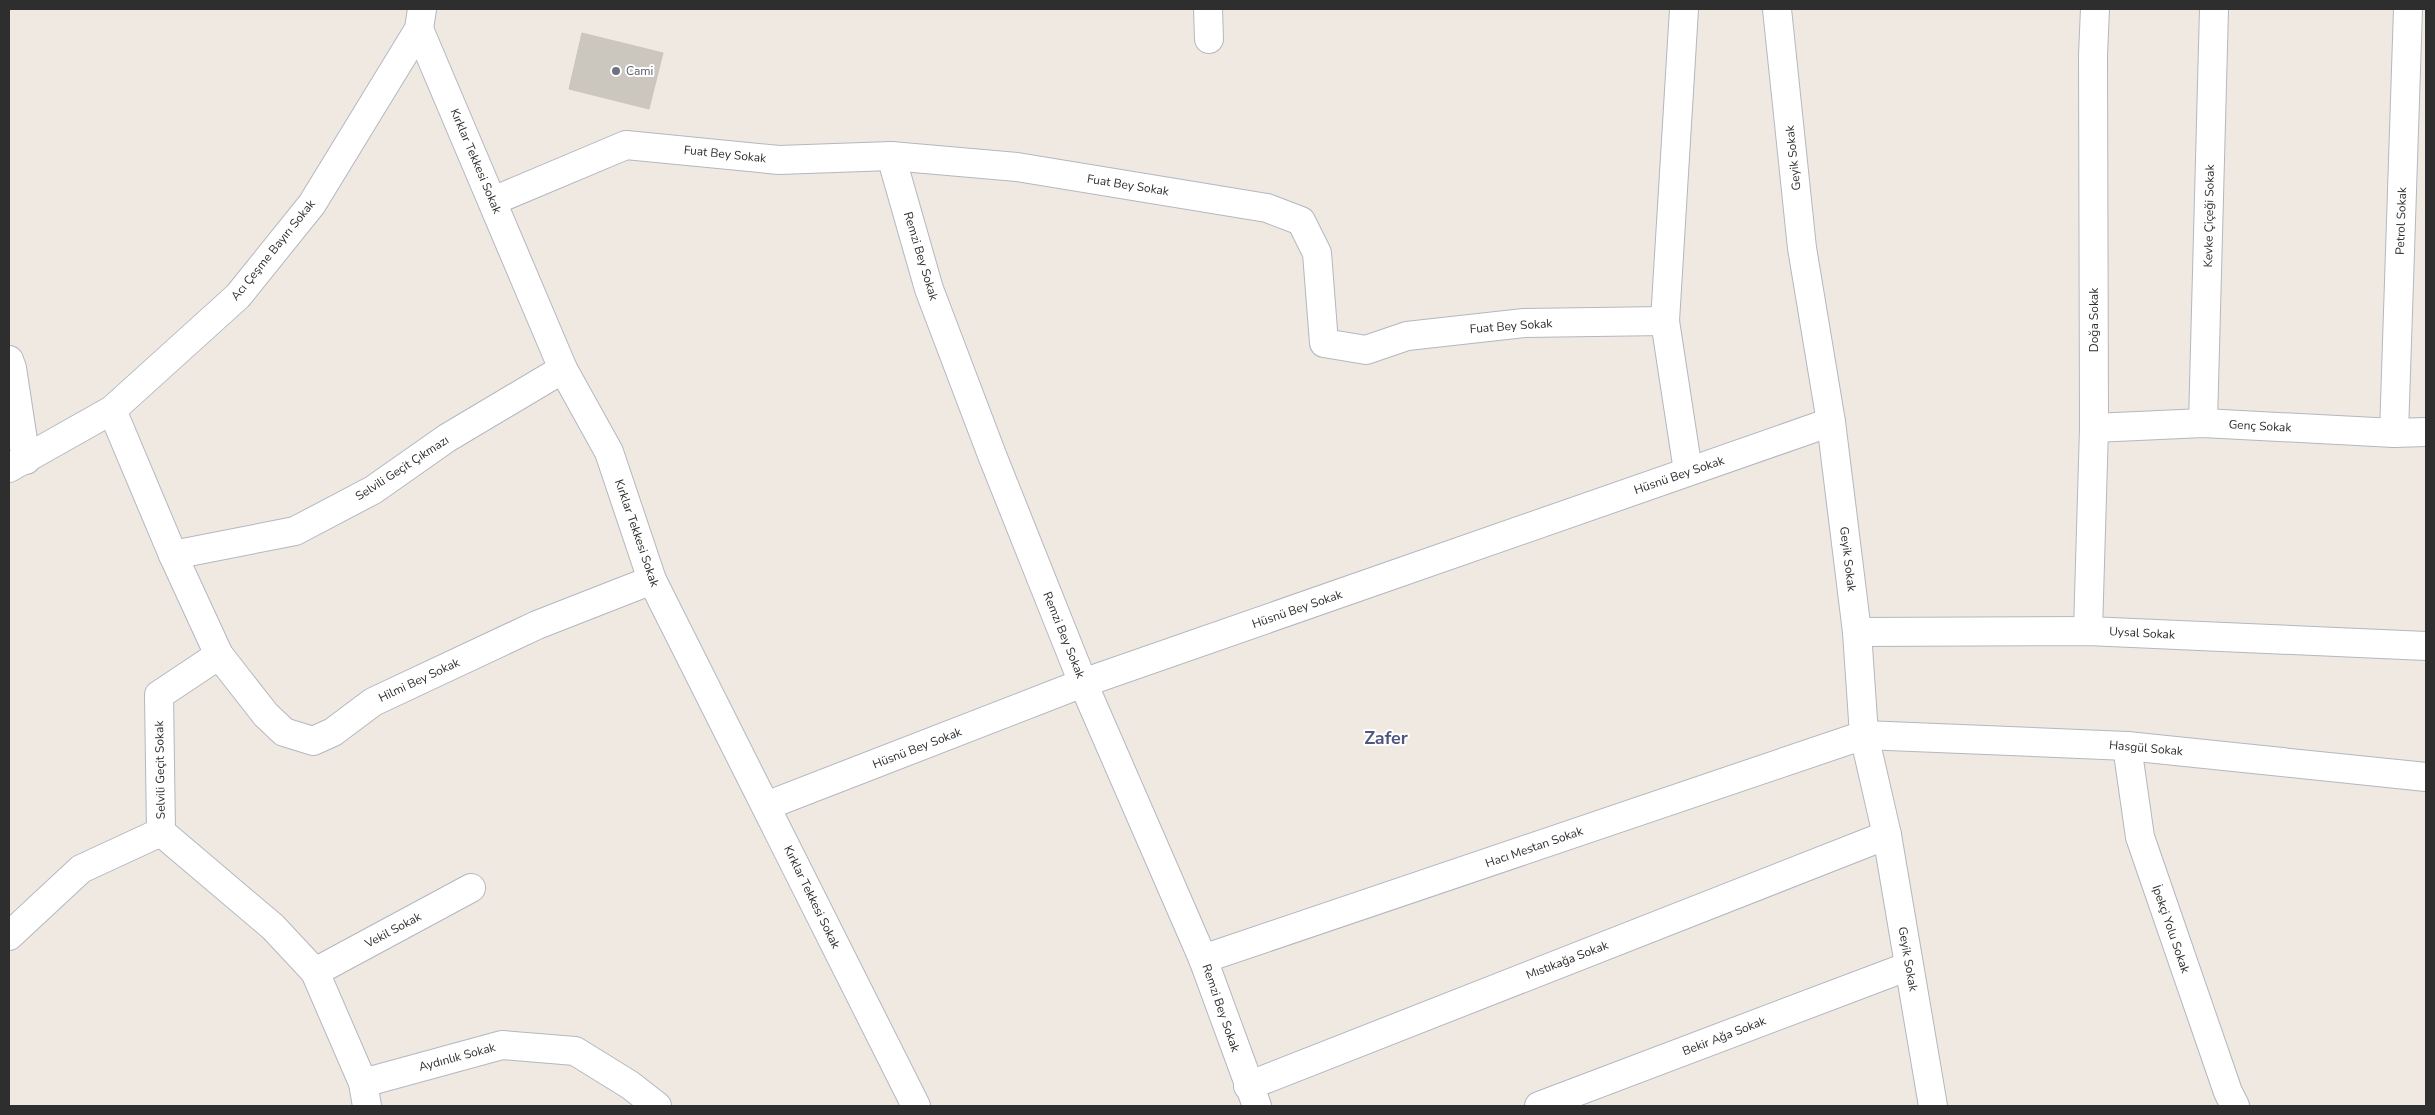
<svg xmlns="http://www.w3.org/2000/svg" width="2435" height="1115" viewBox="0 0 2435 1115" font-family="'Nunito Sans',sans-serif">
	<rect width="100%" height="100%" fill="#efe9e1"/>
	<path fill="#cbc7bf" stroke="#cbc5ba" d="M582 33 663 53 649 109 569 89Z"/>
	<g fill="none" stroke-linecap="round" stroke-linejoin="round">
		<g stroke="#b4b7c1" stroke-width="30">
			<g id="street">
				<path d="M1208 9 1209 39"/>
				<path d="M1684 9 1665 321 1688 471"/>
				<path d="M1777 9 1802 248 1831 422 1857 632 1864 735 1887 835 1933 1106"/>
				<path d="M419 29 563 369 609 452 652 580 916 1106"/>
				<path d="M891 156 929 289 992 455 1083 683 1203 959 1257 1106"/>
				<path d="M493 201 626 145 779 160 891 156 1017 167 1267 208 1301 221 1317 253 1324 343 1366 350 1407 336 1524 323 1665 321"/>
				<path d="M9 360 12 368 26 460"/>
				<path d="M112 410 173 555 219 655 159 695 161 832 273 927 315 972 363 1083 367 1106"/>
				<path d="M2203 423 2214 9"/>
				<path d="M2094 428 2203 423 2394 433 2426 432"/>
				<path d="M2394 433 2408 9"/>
				<path d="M9 468 112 410 238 296 312 204 419 29 422 9"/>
				<path d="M173 555 295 531 373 490 447 438 563 369"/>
				<path d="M2088 631 2094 428 2093 55 2095 9"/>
				<path d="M1857 632 2088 631 2426 646"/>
				<path d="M219 655 266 715 284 732 313 741 333 732 373 702 537 625 652 580"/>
				<path d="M2127 746 2140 837 2228 1092 2235 1106"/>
				<path d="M766 806 1083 683 1831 422"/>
				<path d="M9 936 81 869 161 832"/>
				<path d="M1203 959 1864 735 2127 746 2426 777"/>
				<path d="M315 972 471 888"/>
				<path d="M363 1083 502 1045 575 1051 630 1085 657 1106"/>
				<path d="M1248 1086 1887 835"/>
				<path d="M1539 1106 1909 966"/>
			</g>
		</g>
		<use href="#street" stroke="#fff" stroke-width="28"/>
	</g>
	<circle fill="#6b7280" stroke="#fff" stroke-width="2" cx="616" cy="71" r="5"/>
	<g text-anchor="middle" stroke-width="4" stroke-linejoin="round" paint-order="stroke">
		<g font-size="12" fill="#5b616d" stroke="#fff" text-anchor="start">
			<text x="626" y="75">Cami</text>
		</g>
		<g font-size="12" fill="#2e2e2e" stroke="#fff">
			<text transform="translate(725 154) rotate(6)" y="4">Fuat Bey Sokak</text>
			<text transform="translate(1793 158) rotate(-96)" y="4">Geyik Sokak</text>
			<text transform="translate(476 161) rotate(67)" y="4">Kırklar Tekkesi Sokak</text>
			<text transform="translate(1128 185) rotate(9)" y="4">Fuat Bey Sokak</text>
			<text transform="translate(2209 216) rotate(-89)" y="4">Kevke Çiçeği Sokak</text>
			<text transform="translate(2401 221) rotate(-88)" y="4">Petrol Sokak</text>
			<text transform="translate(273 250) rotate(-51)" y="4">Acı Çeşme Bayırı Sokak</text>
			<text transform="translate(921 256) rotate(73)" y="4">Remzi Bey Sokak</text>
			<text transform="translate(2094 320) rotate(-90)" y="4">Doğa Sokak</text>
			<text transform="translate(1511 326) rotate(-4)" y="4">Fuat Bey Sokak</text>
			<text transform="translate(2260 426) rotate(3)" y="4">Genç Sokak</text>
			<text transform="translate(402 468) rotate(-33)" y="4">Selvili Geçit Çıkmazı</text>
			<text transform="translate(1679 475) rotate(-19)" y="4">Hüsnü Bey Sokak</text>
			<text transform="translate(637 533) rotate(71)" y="4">Kırklar Tekkesi Sokak</text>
			<text transform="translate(1848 559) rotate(83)" y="4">Geyik Sokak</text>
			<text transform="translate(1297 609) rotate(-19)" y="4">Hüsnü Bey Sokak</text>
			<text transform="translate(2142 633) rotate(3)" y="4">Uysal Sokak</text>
			<text transform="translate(1064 635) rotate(68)" y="4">Remzi Bey Sokak</text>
			<text transform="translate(419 680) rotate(-25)" y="4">Hilmi Bey Sokak</text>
			<text transform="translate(917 748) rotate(-21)" y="4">Hüsnü Bey Sokak</text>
			<text transform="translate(2146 748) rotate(5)" y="4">Hasgül Sokak</text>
			<text transform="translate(160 770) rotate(-91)" y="4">Selvili Geçit Sokak</text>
			<text transform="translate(1534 847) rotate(-19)" y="4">Hacı Mestan Sokak</text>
			<text transform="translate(812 897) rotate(64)" y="4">Kırklar Tekkesi Sokak</text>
			<text transform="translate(2171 929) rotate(71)" y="4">İpekçi Yolu Sokak</text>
			<text transform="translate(393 930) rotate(-28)" y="4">Vekil Sokak</text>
			<text transform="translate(1908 959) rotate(80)" y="4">Geyik Sokak</text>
			<text transform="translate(1567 960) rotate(-21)" y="4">Mıstıkağa Sokak</text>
			<text transform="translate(1221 1008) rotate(71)" y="4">Remzi Bey Sokak</text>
			<text transform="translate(1724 1036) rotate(-21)" y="4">Bekir Ağa Sokak</text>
			<text transform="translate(457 1057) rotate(-15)" y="4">Aydınlık Sokak</text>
		</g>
		<g font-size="18" font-weight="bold" fill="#4d5680" stroke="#fff">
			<text x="1386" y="744">Zafer</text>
		</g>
	</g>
	<rect width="2435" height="1115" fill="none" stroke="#2e2e2e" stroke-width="20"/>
</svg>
